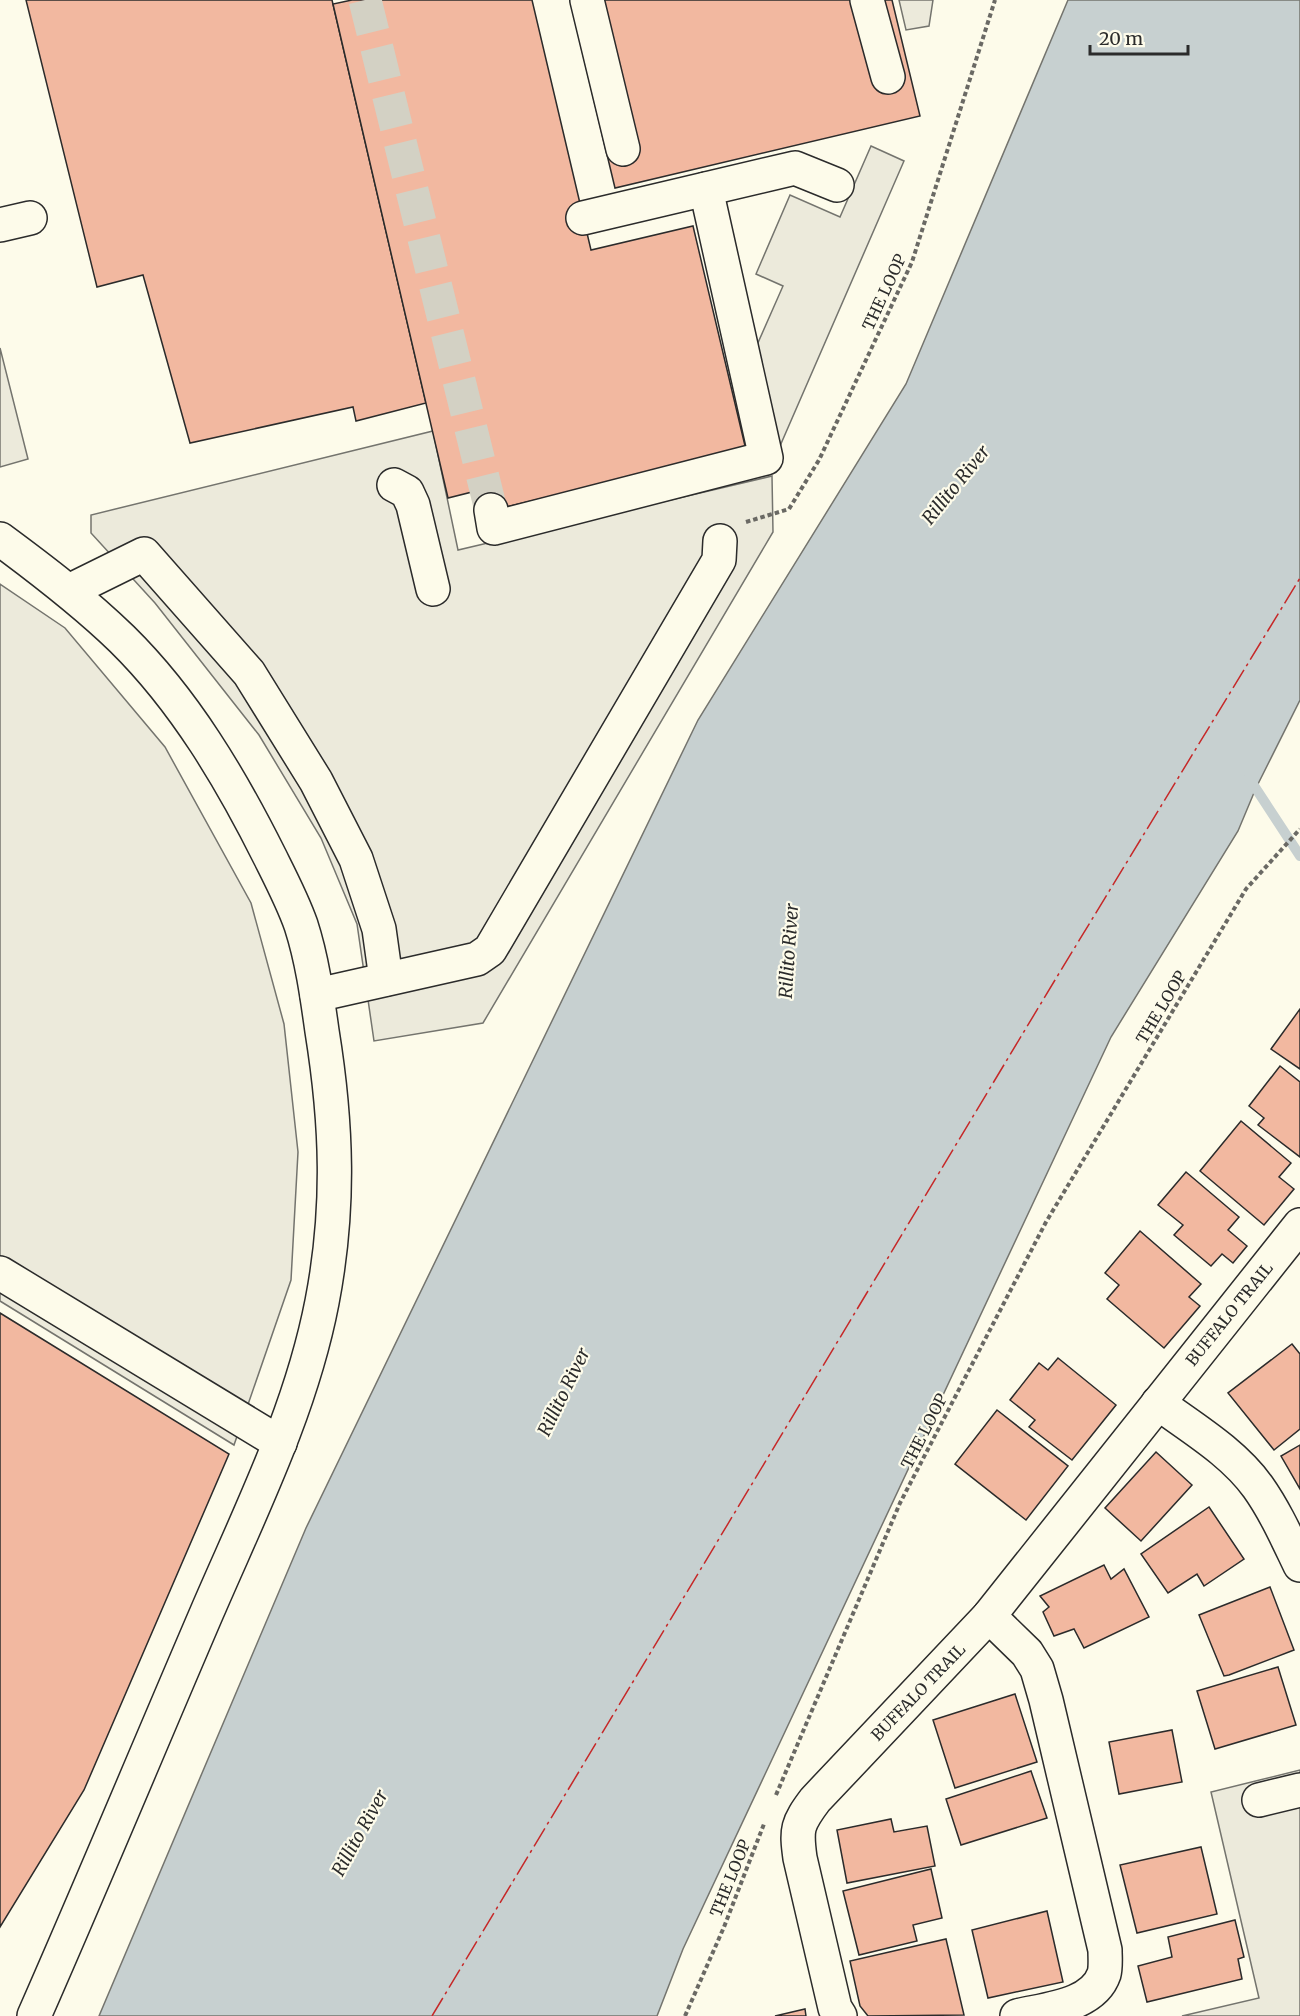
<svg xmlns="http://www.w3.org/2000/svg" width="1300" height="2016" viewBox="0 0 1300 2016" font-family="Merriweather,serif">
	<rect width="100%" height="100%" fill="#fdfbea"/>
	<g fill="#eceadb" stroke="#74746e" stroke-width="1.5">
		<path d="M899 0H933L929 26 906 30Z"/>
		<path d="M871 146 904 161 780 446 749 363 783 286 756 274 790 195 840 217Z"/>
		<path d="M0 348 28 459 0 467Z"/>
		<path d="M433 431 458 550 772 476 773 532 483 1023 374 1041 357 924 321 838 259 735 155 603 91 533V515Z"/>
		<path d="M0 584 65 628 165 747 251 903 284 1024 298 1152 291 1280 234 1445 0 1301Z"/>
		<path d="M1300 1770V2016H1182L1259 1998 1211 1792Z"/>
	</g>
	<path fill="#c7d0d0" stroke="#74746e" stroke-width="1.5" d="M1068 0H1300V700L1256 788 1238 831 1111 1037 683 1949 657 2016H99L306 1528 698 720 906 384Z"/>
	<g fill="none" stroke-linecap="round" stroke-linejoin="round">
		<path stroke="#c7d0d0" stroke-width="10" d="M1249 778 1300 856"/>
	</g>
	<g fill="#f2b8a0" stroke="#2b2b2b" stroke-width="1.5">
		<path d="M26 0H332L426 403 356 421 353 407 190 443 143 275 97 287Z"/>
		<path d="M352 0H532L591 250 693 226 746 450 489 511 484 489 448 498 333 4Z"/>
		<path d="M570 0H892L920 116 615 188Z"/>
		<path d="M1300 1009V1069L1271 1049Z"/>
		<path d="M1280 1066 1300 1082V1157L1258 1125 1264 1118 1249 1106Z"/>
		<path d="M1241 1121 1291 1163 1279 1177 1294 1189 1264 1225 1200 1171Z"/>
		<path d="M1186 1172 1239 1217 1228 1230 1247 1246 1233 1263 1222 1254 1211 1266 1174 1235 1183 1225 1158 1205Z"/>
		<path d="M1140 1231 1201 1284 1189 1297 1200 1306 1164 1348 1107 1299 1119 1285 1105 1273Z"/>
		<path d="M0 1313 229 1454 84 1790 0 1927Z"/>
		<path d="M1292 1344 1300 1354V1429L1274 1450 1228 1393Z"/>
		<path d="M1058 1358 1116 1405 1072 1460 1029 1427 1035 1420 1010 1400 1039 1363 1048 1370Z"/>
		<path d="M997 1410 1068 1466 1026 1520 955 1464Z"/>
		<path d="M1300 1445V1489L1281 1456Z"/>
		<path d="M1156 1452 1192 1485 1141 1541 1105 1508Z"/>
		<path d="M1209 1507 1244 1559 1204 1586 1197 1574 1168 1593 1141 1554Z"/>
		<path d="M1104 1565 1111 1579 1124 1569 1149 1617 1084 1648 1074 1629 1054 1636 1043 1612 1049 1607 1040 1596Z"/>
		<path d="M1270 1587 1294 1650 1229 1675 1224 1676 1199 1615Z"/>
		<path d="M1278 1667 1296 1725 1215 1749 1197 1691Z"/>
		<path d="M1015 1694 1037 1762 955 1788 933 1720Z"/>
		<path d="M1172 1730 1182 1782 1119 1794 1109 1742Z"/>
		<path d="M1031 1771 1047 1818 961 1845 946 1799Z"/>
		<path d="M891 1819 894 1832 927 1826 935 1866 847 1883 837 1830Z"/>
		<path d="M1201 1847 1217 1914 1137 1933 1120 1865Z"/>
		<path d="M931 1869 942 1918 913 1925 917 1941 859 1955 843 1891Z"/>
		<path d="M1047 1911 1063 1982 988 1998 972 1930Z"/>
		<path d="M1235 1920 1244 1957 1238 1959 1242 1979 1147 2002 1138 1966 1172 1957 1168 1937Z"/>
		<path d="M946 1939 964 2015 868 2016 860 2006 850 1961Z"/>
		<path d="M805 2009 806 2016H775Z"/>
	</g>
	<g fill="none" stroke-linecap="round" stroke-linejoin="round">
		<path stroke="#d3d1c4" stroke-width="33" stroke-dasharray="33 16" stroke-linecap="butt" d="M365 0 491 510"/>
		<g stroke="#2b2b2b" stroke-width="36">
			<g id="minor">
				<path d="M587 0 623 149"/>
				<path d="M867 0 888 77"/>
				<path d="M583 218 795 168 837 185"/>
				<path d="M0 225 30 218"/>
				<path d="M394 485 407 492 413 505 433 589"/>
				<path d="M491 510 494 528 766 458 706 189"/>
				<path d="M0 539C42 570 84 602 122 639 185 701 231 779 270 857 281 879 293 902 301 925 312 959 317 995 322 1031 337 1124 340 1209 322 1302 301 1411 250 1512 207 1612 149 1747 93 1882 34 2016"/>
				<path d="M69 591 144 554 249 673 316 781 356 859 379 929 386 979"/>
				<path d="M317 995 477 959 490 950 719 560 720 541"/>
				<path d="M0 1273 280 1443"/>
				<path d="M1158 1403C1192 1428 1233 1452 1258 1487 1275 1511 1287 1538 1300 1565"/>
				<path d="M989 1616 1027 1653 1037 1669 1046 1700 1105 1950C1105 1957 1106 1967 1104 1974 1093 2006 1046 2009 1017 2016"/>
				<path d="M1259 1800 1300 1790"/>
				<path d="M840 2016 835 2008 800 1858C796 1829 797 1824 815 1800L989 1616 1300 1225"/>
			</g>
		</g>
		<g stroke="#6a6964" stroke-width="4" stroke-dasharray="4.5 3" stroke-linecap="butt">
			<path d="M746 522 789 509 819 460 912 262 995 0"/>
			<path d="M776 1795 900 1503 1046 1222 1246 889 1300 829"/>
			<path d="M685 2016 724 1927 764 1824"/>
		</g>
		<use href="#minor" stroke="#fdfbea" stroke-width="33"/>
		<path stroke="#c62828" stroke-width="1.5" stroke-dasharray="21 4.5 3 4.5" stroke-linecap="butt" d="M432 2016 1055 980 1300 578"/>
	</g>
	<g text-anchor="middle" stroke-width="4.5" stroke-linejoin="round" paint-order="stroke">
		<g font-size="16" fill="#2b2b2b" stroke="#fdfbea">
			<text transform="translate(884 292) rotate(-65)" y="6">THE LOOP</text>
			<text transform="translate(1161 1007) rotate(-59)" y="6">THE LOOP</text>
			<text transform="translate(1229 1314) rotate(-51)" y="6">BUFFALO TRAIL</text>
			<text transform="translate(924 1431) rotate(-63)" y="6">THE LOOP</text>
			<text transform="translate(918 1692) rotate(-46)" y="6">BUFFALO TRAIL</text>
			<text transform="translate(730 1878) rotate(-68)" y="6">THE LOOP</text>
		</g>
		<g font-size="18" font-style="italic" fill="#2b2b2b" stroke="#fdfbea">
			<text transform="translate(956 485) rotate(-51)" y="6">Rillito River</text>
			<text transform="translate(789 951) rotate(-86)" y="6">Rillito River</text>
			<text transform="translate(564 1392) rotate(-64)" y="6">Rillito River</text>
			<text transform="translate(360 1833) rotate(-61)" y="6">Rillito River</text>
		</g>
	</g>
	<path d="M1090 45v9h98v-9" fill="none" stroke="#2b2b2b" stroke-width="3"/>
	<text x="1099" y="45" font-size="18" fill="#2b2b2b" stroke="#fdfbea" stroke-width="4.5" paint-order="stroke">20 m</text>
</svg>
